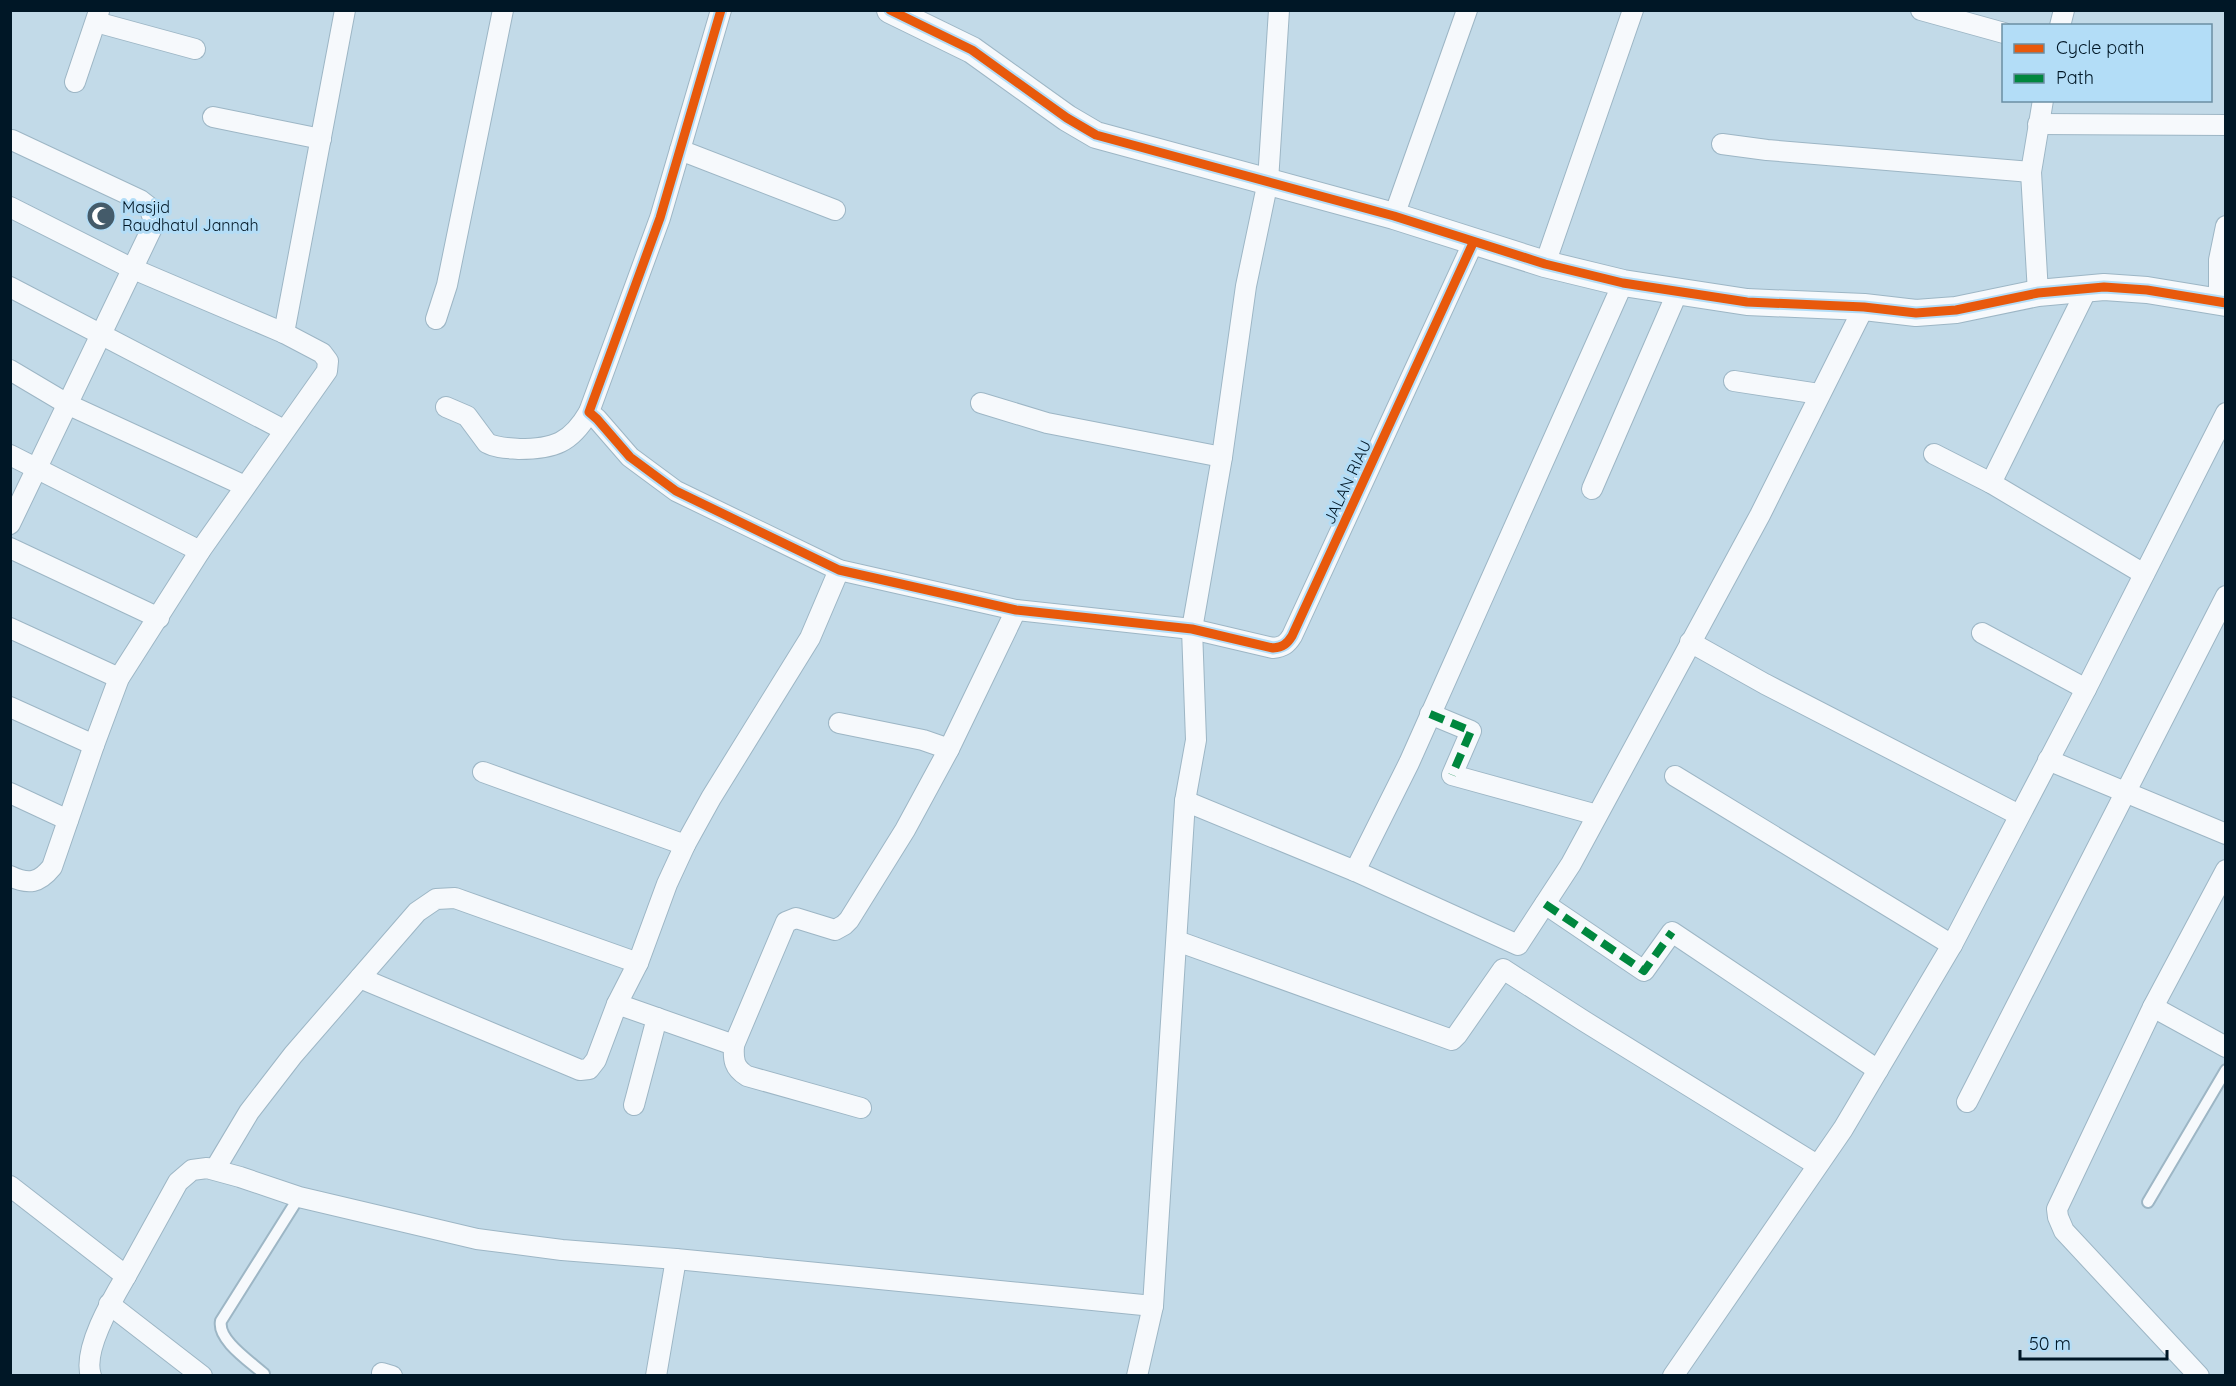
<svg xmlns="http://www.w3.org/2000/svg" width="2236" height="1386" viewBox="0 0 2236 1386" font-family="Quicksand,sans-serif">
	<rect width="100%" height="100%" fill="#c2dae8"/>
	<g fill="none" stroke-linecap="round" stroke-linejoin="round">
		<g stroke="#9db6c5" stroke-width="14">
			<g id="service">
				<path d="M2148 1202 2226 1070"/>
				<path d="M264 1374C251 1362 217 1340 221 1321L299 1197"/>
			</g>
		</g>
		<g stroke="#9db6c5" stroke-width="22">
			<g id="minor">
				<path d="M721 10 660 218 589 412 597 419 630 457 676 491 839 570 1016 610 1192 629 1273 648C1283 647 1287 644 1292 636L1473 243"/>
				<path d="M1921 10 2004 33"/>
				<path d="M96 22 195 49"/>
				<path d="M2060 26 2064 10"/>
				<path d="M75 82 99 11"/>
				<path d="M213 117 321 139"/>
				<path d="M2038 124 2226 125"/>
				<path d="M1722 144 1767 150 2031 172"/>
				<path d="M680 150 835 210"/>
				<path d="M10 207 131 268 284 333 322 353 328 361 327 371 200 551 119 678 94 745 52 867C39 883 29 885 10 876"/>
				<path d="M1394 216 1467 10"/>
				<path d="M1545 264 1633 10"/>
				<path d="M10 287 284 430"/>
				<path d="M2038 293 2031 172 2043 100"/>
				<path d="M2219 301V260L2226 226"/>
				<path d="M436 319 447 285 503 10"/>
				<path d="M284 333 345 10"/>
				<path d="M10 370 69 405 245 486"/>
				<path d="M1734 381 1819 394"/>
				<path d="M981 403 1047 423 1222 457"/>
				<path d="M446 407 467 416 487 443C496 448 508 448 519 449 554 449 571 443 589 412"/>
				<path d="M1934 454 1991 483 2144 574"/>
				<path d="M10 455 200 551"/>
				<path d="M1991 483 2087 289"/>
				<path d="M1592 489 1678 291"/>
				<path d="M10 524 152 228 153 218 149 207 140 200 12 140"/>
				<path d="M10 548 159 618"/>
				<path d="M10 628 119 678"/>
				<path d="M1982 633 2086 689"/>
				<path d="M1690 642 1765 684 2019 815"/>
				<path d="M10 707 94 745"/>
				<path d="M1430 714 1471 731 1452 775 1597 815"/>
				<path d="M839 723 923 740 949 749"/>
				<path d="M2048 760 2226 834"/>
				<path d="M483 772 685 845"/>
				<path d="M1675 776 1952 945"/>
				<path d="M10 793 68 820"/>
				<path d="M1185 801 1355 871 1518 945 1571 864 1760 515 1864 307"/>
				<path d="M1355 871 1409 763 1623 283"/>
				<path d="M1545 904 1644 971 1672 932 1878 1070"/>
				<path d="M1177 941 1452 1040 1457 1035 1503 969 1584 1021 1817 1165"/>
				<path d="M360 978 580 1070 589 1069 596 1060 617 1004 638 963 667 884 685 845 711 798 810 638 839 570"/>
				<path d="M617 1004 734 1045C733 1060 734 1068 747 1076L861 1108"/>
				<path d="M2153 1007 2226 1047"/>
				<path d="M734 1045 786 922 796 918 835 930 844 925 849 920 905 830 949 749 1016 610"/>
				<path d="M1967 1102 2226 596"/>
				<path d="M634 1105 657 1018"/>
				<path d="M215 1169 249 1112 293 1055 417 912 436 899 455 898 638 963"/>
				<path d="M10 1186 126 1276 178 1182 192 1170 207 1168 240 1177 299 1197 477 1239 562 1250 676 1259 1153 1306"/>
				<path d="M109 1304 202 1376"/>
				<path d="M382 1373 392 1376"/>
				<path d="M91 1376C82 1350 113 1298 126 1276"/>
				<path d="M656 1376 676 1259"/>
				<path d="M1137 1376 1153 1306 1185 801 1196 740 1192 629 1222 457 1246 286 1268 181 1279 10"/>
				<path d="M1673 1376 1843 1129 1952 945 2086 689 2226 413"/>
				<path d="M2199 1376 2064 1231 2058 1217 2057 1209 2153 1007 2226 870"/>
			</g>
		</g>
		<g stroke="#9db6c5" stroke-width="28">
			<path id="tertiary" d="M890 10 972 50 1067 118 1096 135 1394 216 1545 264 1623 283 1747 302 1864 307 1916 313 1956 310 2038 293 2104 287 2147 290 2226 303"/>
		</g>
		<use href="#service" stroke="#f6f9fc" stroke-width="10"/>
		<use href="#minor" stroke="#f6f9fc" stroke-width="20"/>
		<use href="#tertiary" stroke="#f6f9fc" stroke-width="26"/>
		<g stroke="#00873e" stroke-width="8" stroke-dasharray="15 8" stroke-linecap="butt">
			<path d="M1430 714 1471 731 1452 775"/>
			<path d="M1545 904 1644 971 1672 932"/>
		</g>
		<g stroke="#b3ddf7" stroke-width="13">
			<g id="cycleway">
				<path d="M721 10 660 218 589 412 597 419 630 457 676 491 839 570 1016 610 1192 629 1273 648C1283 647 1287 644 1292 636L1473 243"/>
				<path d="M890 10 972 50 1067 118 1096 135 1394 216 1545 264 1623 283 1747 302 1864 307 1916 313 1956 310 2038 293 2104 287 2147 290 2226 303"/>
			</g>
		</g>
		<use href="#cycleway" stroke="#e8590c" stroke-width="9"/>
	</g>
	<defs>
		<g id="mosque-disc" transform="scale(1.5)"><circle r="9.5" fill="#445b6a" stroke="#b3ddf7"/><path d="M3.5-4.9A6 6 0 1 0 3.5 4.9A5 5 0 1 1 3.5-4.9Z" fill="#fff"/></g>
	</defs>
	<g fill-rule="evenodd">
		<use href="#mosque-disc" x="101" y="216"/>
	</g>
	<g text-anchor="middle" stroke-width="6" stroke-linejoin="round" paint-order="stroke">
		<g font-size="16" fill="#001726" stroke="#b3ddf7" text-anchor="start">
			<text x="122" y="213">Masjid<tspan x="122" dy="18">Raudhatul Jannah</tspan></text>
		</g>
		<g font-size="16" fill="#001726" stroke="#b3ddf7">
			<text transform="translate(1347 482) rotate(-65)" y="6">JALAN RIAU</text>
		</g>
	</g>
	<rect width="2236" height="1386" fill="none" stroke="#001726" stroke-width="24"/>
	<rect x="2002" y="24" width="210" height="78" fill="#b3ddf7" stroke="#6b8ea3" stroke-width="1.5"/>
	<rect x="2014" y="44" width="30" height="9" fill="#e8590c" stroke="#6b8ea3" stroke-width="1.5"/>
	<text x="2056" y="54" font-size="18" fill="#001726">Cycle path</text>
	<rect x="2014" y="74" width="30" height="9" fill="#00873e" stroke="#6b8ea3" stroke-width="1.5"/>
	<text x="2056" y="84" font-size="18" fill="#001726">Path</text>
	<path d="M2020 1350v9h147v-9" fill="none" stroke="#001726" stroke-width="3"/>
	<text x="2029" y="1350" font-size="18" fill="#001726" stroke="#b3ddf7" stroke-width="4.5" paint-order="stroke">50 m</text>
</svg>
